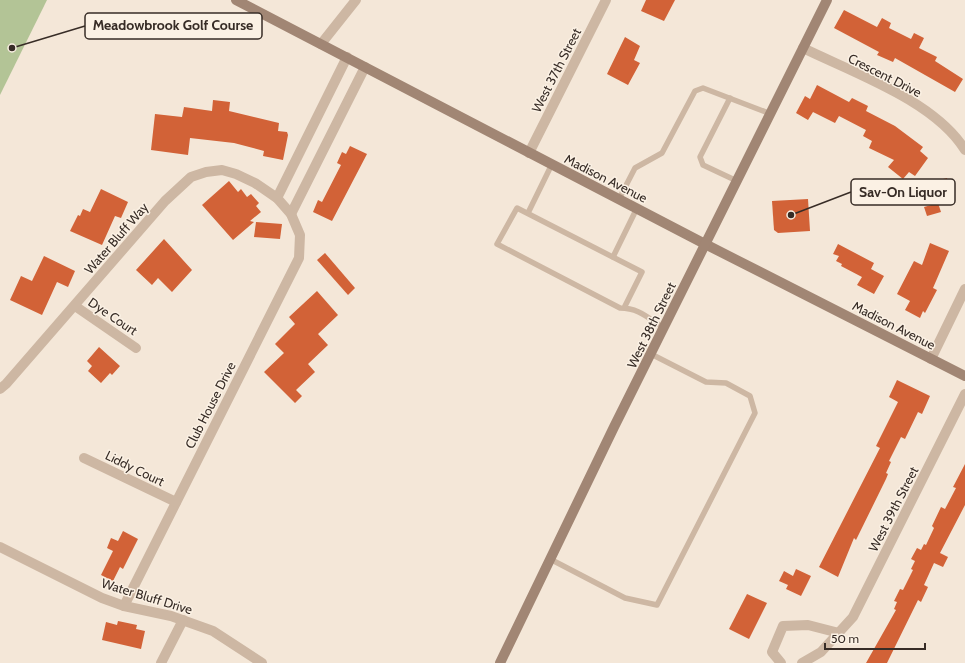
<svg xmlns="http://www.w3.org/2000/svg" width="965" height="663" viewBox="0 0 965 663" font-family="Cabin,sans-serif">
	<rect width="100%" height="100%" fill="#f4e7d8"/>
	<path fill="#b3c496" d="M0 0H47L0 95Z"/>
	<g fill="#d26237">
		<path d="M646 0H675L664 21 641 11Z"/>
		<path d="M844 10 877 27 882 18 891 23 889 28 911 39 914 33 924 38 919 48 937 57 935 61 963 79 955 92 895 58 893 62 877 55 879 52 834 28Z"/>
		<path d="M625 37 640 46 634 60 640 63 628 85 607 74Z"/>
		<path d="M817 85 849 102 852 98 868 106 866 111 895 126 923 147 920 151 928 158 915 176 909 172 903 179 888 167 894 160 869 148 872 141 863 136 866 130 839 116 835 123 813 112 808 120 796 113 805 96 810 99Z"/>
		<path d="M213 100 230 102 229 111 279 123 278 131 287 132 288 135 283 160 263 156 264 151 234 143 190 138 188 155 151 150 155 114 182 117 184 107 212 111Z"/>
		<path d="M350 146 367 154 332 221 313 212 318 200 322 202 341 165 337 163 342 152 346 154Z"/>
		<path d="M947 178 951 195 931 201 926 183Z"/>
		<path d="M229 181 238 192 241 189 247 197 251 194 259 203 256 206 261 212 250 221 254 222 233 240 202 205Z"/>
		<path d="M101 189 128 202 121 218 115 216 102 245 70 231 78 215 80 216 83 209 90 212Z"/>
		<path d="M808 199 810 231 778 233 774 230 772 201Z"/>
		<path d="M938 203 941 212 927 216 924 207Z"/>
		<path d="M256 222 282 224 280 239 254 237Z"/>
		<path d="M164 239 192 270 172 292 158 278 152 285 136 270Z"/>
		<path d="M930 243 949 251 933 288 937 290 925 313 923 311 920 318 905 310 910 301 897 294 914 261 922 265Z"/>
		<path d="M838 244 874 263 871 269 884 276 874 294 857 285 862 277 841 266 842 264 836 261 839 256 833 254Z"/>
		<path d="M325 253 355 288 348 295 317 260Z"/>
		<path d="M44 256 75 271 68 287 57 282 42 315 10 300 21 276 32 281Z"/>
		<path d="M317 291 338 315 318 334 328 345 308 364 315 372 296 390 302 396 295 403 264 372 284 353 275 344 295 324 289 317Z"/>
		<path d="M99 347 120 366 112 375 110 373 101 383 88 371 92 366 87 361Z"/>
		<path d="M897 380 930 396 922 414 918 412 905 439 901 437 889 461 891 462 886 473 888 474 886 479 856 540 854 538 838 577 819 567 880 448 876 446 898 402 889 397Z"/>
		<path d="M965 464V505L940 553 948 557 943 567 934 563 924 585 928 587 921 602 918 600 887 663H866L896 610 894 609 897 602 894 601 900 589 903 590 913 570 911 569 915 561 911 559 917 548 921 550 924 544 926 545 934 528 932 526 941 507 945 509 956 488 953 487Z"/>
		<path d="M123 531 138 539 123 569 120 567 113 581 101 575 113 551 107 548 111 538 118 541Z"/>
		<path d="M796 569 811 576 801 596 786 589 788 585 779 581 784 571 793 576Z"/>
		<path d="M747 594 767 603 749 639 729 629Z"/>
		<path d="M118 621 137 625 136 629 145 631 141 649 102 640 106 622 117 625Z"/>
	</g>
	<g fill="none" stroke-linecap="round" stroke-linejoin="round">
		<g stroke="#cdb7a3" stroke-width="5.5">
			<path d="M730 98 700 157 703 165 737 181"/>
			<path d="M619 199 635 168 662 153 695 91 703 88 771 114"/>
			<path d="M528 213 552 164"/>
			<path d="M613 257 637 208"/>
			<path d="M624 308 642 272 517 208 497 244 620 308C639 308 648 318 664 328"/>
			<path d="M550 559 625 598 657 605 755 413 750 396 726 383 706 382 651 354"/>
		</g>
		<g stroke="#cdb7a3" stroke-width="10">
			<path d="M321 44 356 0"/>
			<path d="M803 48C854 73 935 101 965 150"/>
			<path d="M529 153 606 0"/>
			<path d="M277 198 347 57"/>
			<path d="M291 214 365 67"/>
			<path d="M75 306 136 348"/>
			<path d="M931 359 965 289"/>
			<path d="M0 389 6 384 165 201 191 177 206 172 222 170 236 174 255 183 277 198 291 214 300 235 299 258 124 606"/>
			<path d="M84 458 176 502"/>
			<path d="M0 547 102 598 124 606 171 616 213 631 262 663"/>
			<path d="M161 663 183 620"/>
			<path d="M781 663 772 652 783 626 808 625 839 633"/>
			<path d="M802 663 821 652 853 617 965 394"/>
		</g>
		<g stroke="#a18674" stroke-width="10">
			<path d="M236 0 705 244 965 376"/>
			<path d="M500 663 614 427 827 0"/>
		</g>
	</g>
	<g text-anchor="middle" stroke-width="3" stroke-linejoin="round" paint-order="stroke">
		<g font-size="13" fill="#372c26" stroke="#fbf1e4">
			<text transform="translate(556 70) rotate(-63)" y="5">West 37th Street</text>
			<text transform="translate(885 75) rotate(27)" y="5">Crescent Drive</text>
			<text transform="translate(606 178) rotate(27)" y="5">Madison Avenue</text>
			<text transform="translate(116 238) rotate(-49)" y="5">Water Bluff Way</text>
			<text transform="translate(113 316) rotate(34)" y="5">Dye Court</text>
			<text transform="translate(651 325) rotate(-64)" y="5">West 38th Street</text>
			<text transform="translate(894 325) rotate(27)" y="5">Madison Avenue</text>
			<text transform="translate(210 405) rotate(-63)" y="5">Club House Drive</text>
			<text transform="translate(135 468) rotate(26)" y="5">Liddy Court</text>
			<text transform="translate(893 509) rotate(-63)" y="5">West 39th Street</text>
			<text transform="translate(147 596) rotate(17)" y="5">Water Bluff Drive</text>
		</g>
	</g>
	<path fill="none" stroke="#372c26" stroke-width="1.5" d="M12 48L85 26M791 215L851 192"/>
	<g fill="#372c26" stroke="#fbf1e4" stroke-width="1.5">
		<circle cx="12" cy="48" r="4"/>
		<circle cx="791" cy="215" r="4"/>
	</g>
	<g fill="#fbf1e4" stroke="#372c26" stroke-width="1.5">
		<rect x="85" y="13" width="177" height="26" rx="4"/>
		<rect x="851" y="179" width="104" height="26" rx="4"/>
	</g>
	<g font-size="14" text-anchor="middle" font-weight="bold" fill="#372c26">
		<text x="173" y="30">Meadowbrook Golf Course</text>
		<text x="903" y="197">Sav-On Liquor</text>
	</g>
	<path d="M825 643v6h100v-6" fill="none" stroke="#372c26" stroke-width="2"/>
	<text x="831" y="643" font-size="12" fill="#372c26" stroke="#fbf1e4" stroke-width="3" paint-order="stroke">50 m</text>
</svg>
